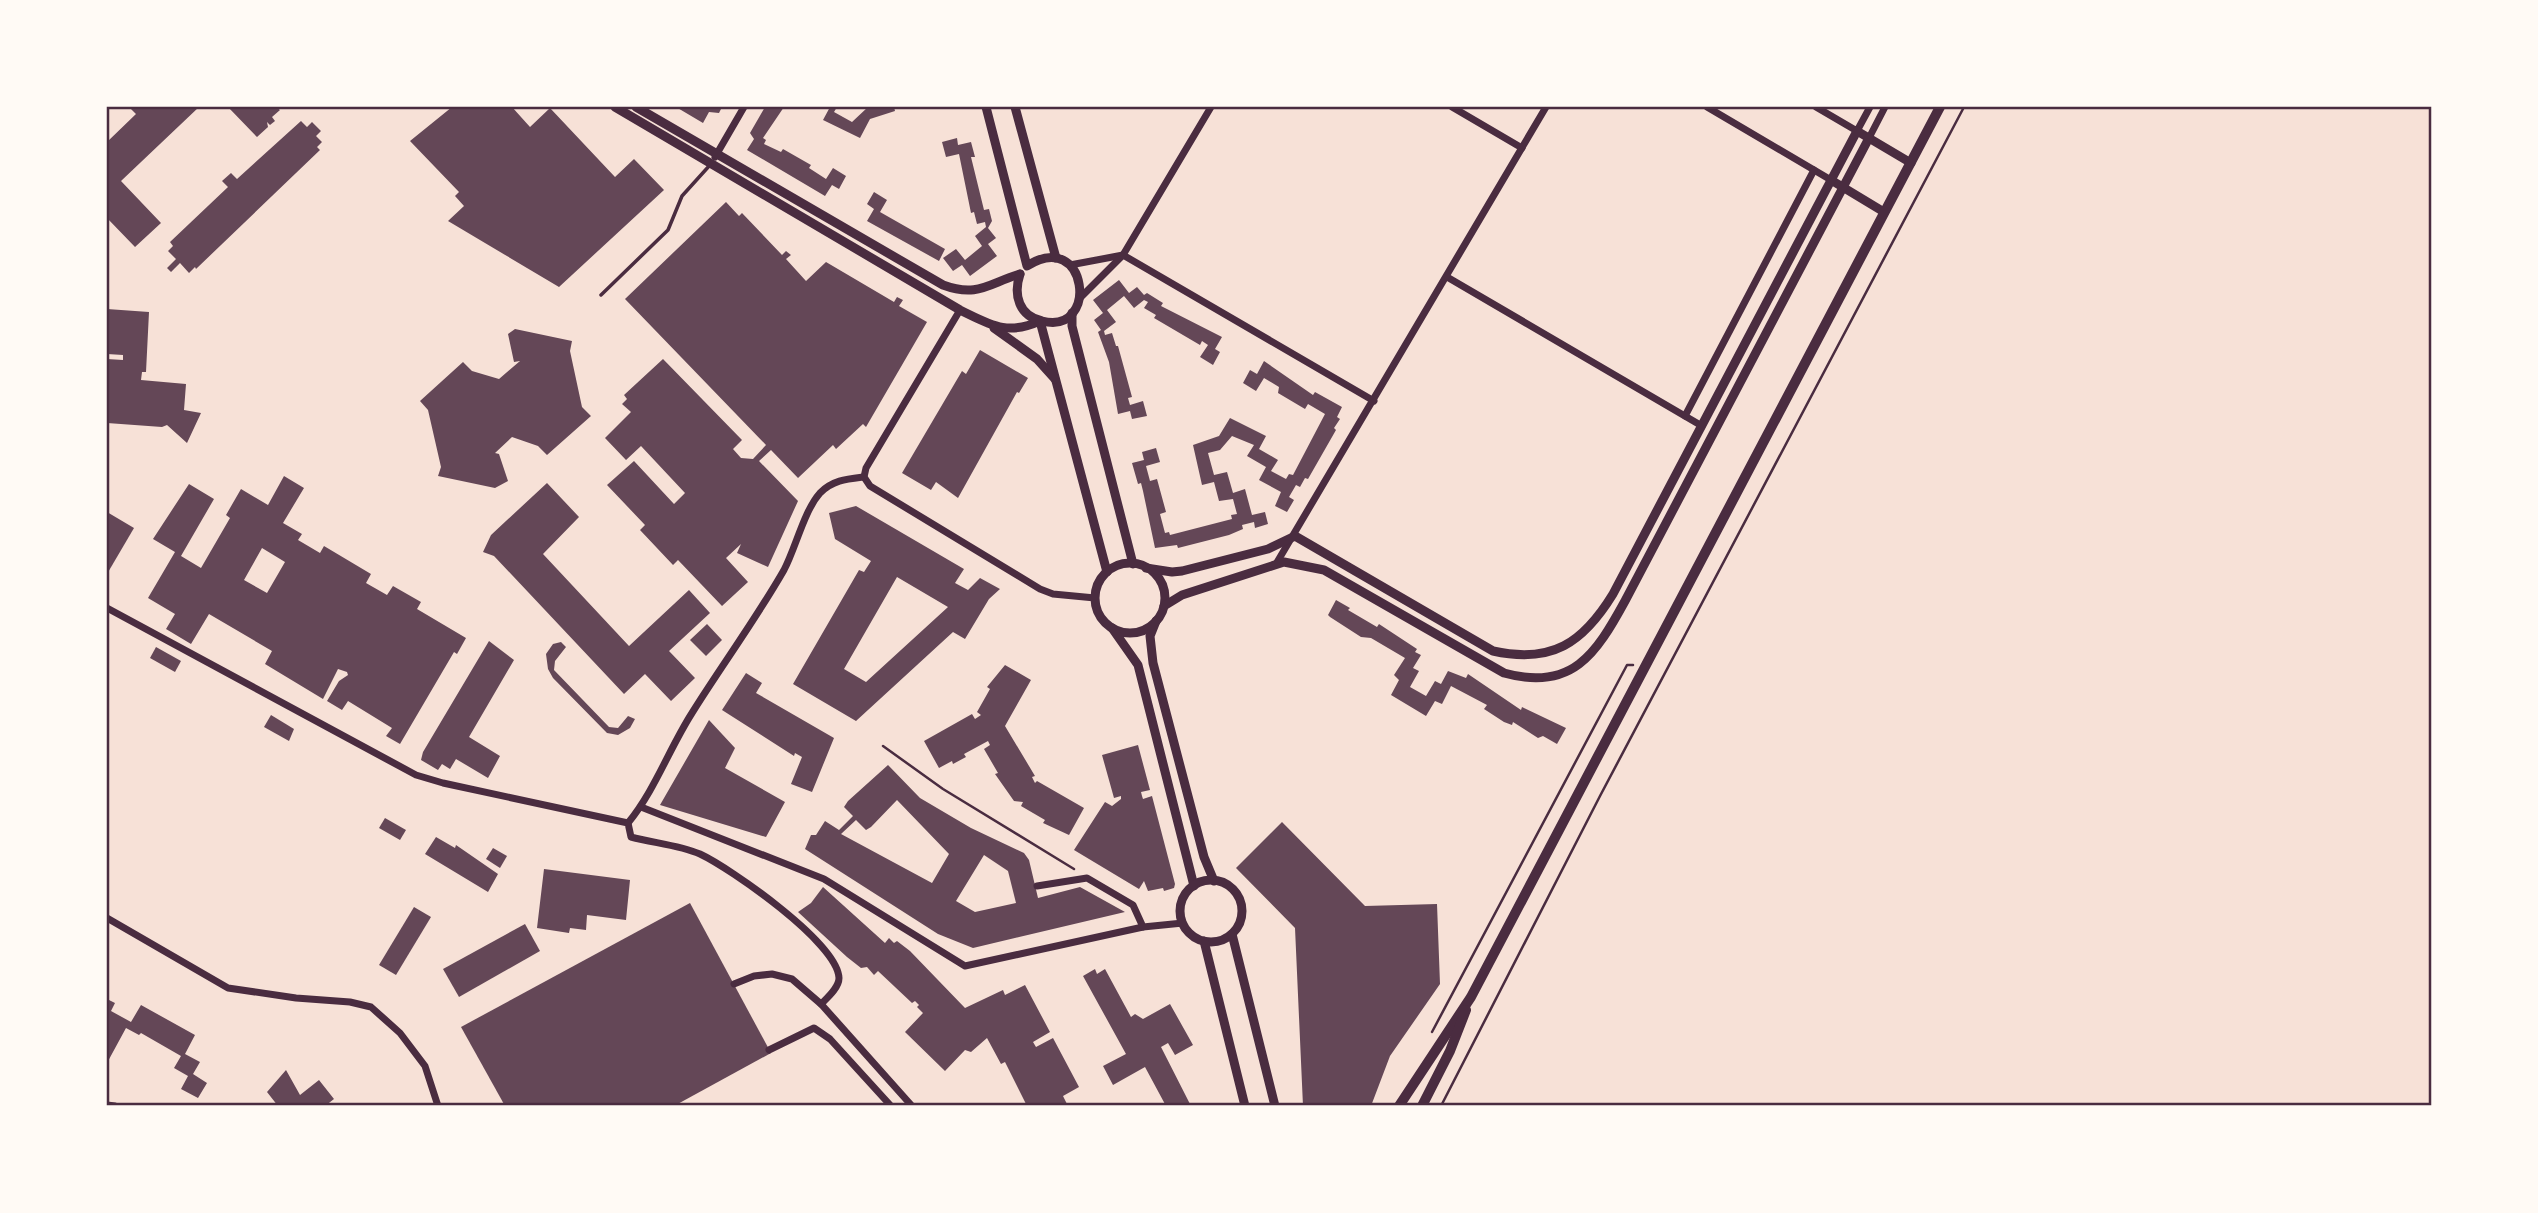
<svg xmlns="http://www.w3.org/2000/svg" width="2538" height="1213" viewBox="0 0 2538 1213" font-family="Helvetica,sans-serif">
	<rect width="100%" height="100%" fill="#f7e1d7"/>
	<g fill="#644757" fill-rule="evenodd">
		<path d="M129 107H199L121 181 161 223 135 247 107 218V142L136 114Z"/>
		<path d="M228 107H276L280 110 272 117 275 121 270 125 267 122 268 127 257 137Z"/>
		<path d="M452 107H512L530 127 550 108 615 177 634 159 664 190 559 287 448 221 464 206 455 196 459 192 410 141Z"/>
		<path d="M676 107H720L721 109 719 113 709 112 703 123Z"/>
		<path d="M765 107H784L763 138 766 140 764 144 781 152 783 149 811 165 809 168 826 179 833 168 846 176 839 189 832 185 825 196 747 150 754 139 750 133Z"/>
		<path d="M830 107H837L834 112 852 122 868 107H894L895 111 870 119 860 138 823 120Z"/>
		<path d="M301 121 307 127 312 122 321 131 316 136 322 142 317 147 320 150 196 269 195 267 189 273 180 263 171 272 167 268 176 259 168 251 173 246 170 242 228 187 222 181 231 173 237 179Z"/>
		<path d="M957 138 958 145 971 142 975 157H971L984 210 989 209 992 221 988 228 996 238 988 244 997 256 970 276 962 265 953 271 943 258 956 249 965 260 982 246 975 236 986 227 985 222 977 224 974 212 971 213 959 154 946 157 942 142Z"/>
		<path d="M874 192 887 200 880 212 945 249 939 261 867 221 874 209 867 204Z"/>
		<path d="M726 202 739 216 742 213 782 255 786 251 791 255 786 259 806 281 826 262 894 302 897 297 903 300 899 306 927 322 866 427 863 424 836 449 833 445 798 478 771 450 759 461 798 501 768 567 737 553 741 544 726 558 748 582 722 606 678 560 673 565 640 530 645 525 607 485 634 461 674 504 685 493 641 446 626 460 605 438 631 412 622 404 627 399 624 395 663 359 742 440 733 449 741 458 753 459 766 445 625 299Z"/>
		<path d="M1119 280 1129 293 1137 287 1144 295 1147 293 1163 303 1161 306 1222 337 1215 349 1220 352 1213 365 1200 357 1208 345 1202 341 1200 345 1154 318 1156 315 1144 308 1148 302 1144 300 1134 308 1124 296 1107 310 1116 322 1104 331 1105 335 1112 333 1116 346H1118L1132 397 1128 398 1130 405 1143 401 1147 416 1132 419 1130 411 1118 414 1109 362 1098 332 1101 330 1094 320 1103 313 1093 300Z"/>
		<path d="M107 309 149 312 146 372H142L141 380 186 384 184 410 201 413 187 443 167 425 162 427 107 423V359L123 360V355L107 354Z"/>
		<path d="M515 329 572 341 570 351 582 407 591 416 547 455 538 446 512 437 495 453 499 454 508 481 495 488 438 476 441 467 428 410 420 401 463 362 472 371 499 379 520 361 514 362 508 334Z"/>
		<path d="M980 350 1028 378 1019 393 1017 392 958 498 936 482 931 490 902 473 962 371 966 374Z"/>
		<path d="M1264 361 1313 395 1315 392 1342 407 1337 417 1340 419 1334 428 1336 430 1308 479 1305 478 1300 487 1296 485 1289 497 1294 500 1287 512 1275 506 1281 492 1259 480 1266 467 1247 456 1254 445 1232 436 1220 450 1208 453 1214 475 1227 472 1233 493 1245 489 1252 515 1265 512 1268 524 1255 528 1254 522 1242 525 1243 529 1229 535 1178 548 1177 545 1155 548 1143 491 1141 483 1138 484 1132 463 1144 460 1142 452 1156 448 1160 462 1146 466 1150 481 1157 479 1166 512 1160 514 1165 533 1169 532 1170 535 1232 519 1231 515 1237 514 1233 499 1219 501 1214 482 1202 485 1193 445 1219 436 1230 418 1266 436 1259 449 1278 460 1271 471 1286 479 1289 474 1293 475 1325 414 1308 404 1305 409 1278 393 1279 387 1264 378 1256 391 1243 383 1250 370 1257 374Z"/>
		<path d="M284 476 304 488 283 523 302 534 298 540 320 553 324 546 371 574 366 583 387 595 393 586 421 602 417 609 466 638 457 654 454 652 400 744 386 736 392 728 348 701 342 710 327 701 339 681 348 675 347 672 338 669 323 699 265 664 272 651 209 614 191 644 166 629 175 614 148 598 175 552 153 539 189 484 214 499 181 556 201 568 230 518 226 515 241 489 268 505ZM262 548 285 562 267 593 244 580Z"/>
		<path d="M547 483 579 517 543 554 629 646 689 590 710 613 669 651 695 678 671 701 645 674 624 694 494 556 483 552 491 535Z"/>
		<path d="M856 506 964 569 955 583 968 590 980 578 1000 589 989 599 965 639 953 632 856 721 793 684 859 570 864 572 871 561 835 539 829 513ZM897 577 948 607 866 682 844 669Z"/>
		<path d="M107 512 134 528 107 574Z"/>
		<path d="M1336 600 1350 608 1348 610 1377 627 1379 624 1417 649 1415 652 1421 655 1413 668 1419 671 1410 687 1426 696 1435 681 1441 684 1448 671 1466 678 1468 674 1521 710 1522 707 1566 728 1557 744 1543 736 1538 738 1513 722 1512 725 1504 722 1484 709 1487 705 1451 686 1442 704 1435 701 1426 716 1391 695 1399 680 1394 675 1405 658 1371 638 1361 637 1330 617 1328 615Z"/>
		<path d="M707 624 722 640 706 656 690 640Z"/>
		<path d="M489 641 514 660 469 737 500 756 488 778 456 759 450 769 442 764 438 770 421 760 423 752Z"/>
		<path d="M561 642 566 647 555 661 554 670 609 727 618 728 628 716 635 719 630 728 618 735 607 733 553 678 548 669 546 654 553 644Z"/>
		<path d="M156 647 181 661 175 672 150 658Z"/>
		<path d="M1005 665 1031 680 1005 726 1035 776 1032 777 1035 783 1037 781 1084 808 1069 835 1043 823 1045 820 1021 806 1023 802 1014 801 995 774 998 773 984 749 990 745 988 741 964 754 966 757 953 764 952 761 939 768 924 741 972 714 975 719 981 715 977 712 990 689 987 687Z"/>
		<path d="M746 673 762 683 756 693 834 738 812 792 791 784 802 757 795 753 794 756 722 710Z"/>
		<path d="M271 715 294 729 289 741 264 727Z"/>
		<path d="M709 720 735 748 725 768 785 802 766 837 660 805Z"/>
		<path d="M1138 745 1150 790 1141 792 1142 796 1143 799 1152 796 1175 884 1174 888 1164 891 1163 888 1148 891 1144 881 1139 889 1074 850 1105 802 1112 806 1121 799V796L1114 798 1102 755Z"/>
		<path d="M888 765 920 798 971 828 1024 853 1029 860 1038 898 1080 887 1125 912 973 948 938 934 805 849 811 835H816L825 821 839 830 853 816 844 807 848 801ZM897 800 949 854 932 883 841 834 856 820 866 830 871 827ZM984 855 1008 871 1016 903 975 912 956 901Z"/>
		<path d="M385 818 406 830 400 840 379 828Z"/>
		<path d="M1282 822 1365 906 1437 904 1440 984 1390 1056 1371 1106H1303L1295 928 1236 868Z"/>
		<path d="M436 837 455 848 456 845 498 874 488 892 425 854Z"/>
		<path d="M493 848 507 856 500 868 486 859Z"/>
		<path d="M544 869 630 880 626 920 587 915 586 930 570 928 569 933 537 928Z"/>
		<path d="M823 887 885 943 889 938 894 943 897 941 910 951 965 1008 1003 990 1005 995 1025 985 1050 1032 1033 1042 1036 1047 1053 1038 1079 1087 1063 1096 1068 1106H1027L1005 1062 1001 1064 987 1038 971 1052 965 1050 945 1071 905 1032 923 1013 917 1007 919 1005 915 1001 912 1003 878 971 874 975 867 967 861 968 847 957 798 912 811 903Z"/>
		<path d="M690 903 771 1053 674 1106H505L461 1027Z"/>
		<path d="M414 907 431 917 396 975 379 965Z"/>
		<path d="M525 924 540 951 459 997 443 969Z"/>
		<path d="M1095 969 1097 974 1105 969 1131 1017 1135 1014 1143 1019 1170 1004 1193 1045 1175 1055 1168 1043 1161 1047 1191 1106H1166L1145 1067 1113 1085 1103 1066 1126 1054 1083 976Z"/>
		<path d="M109 1000 115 1003 111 1011 131 1022 141 1005 195 1035 185 1054 200 1062 193 1074 207 1083 198 1098 181 1089 188 1076 174 1068 181 1056 141 1033 139 1035 126 1028 107 1063Z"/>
		<path d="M286 1070 300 1095 319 1080 334 1099 325 1106H278L267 1092Z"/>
	</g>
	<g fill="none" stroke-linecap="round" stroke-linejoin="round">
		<g stroke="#4a2c40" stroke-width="2.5">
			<path d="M883 746 943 789 1074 869"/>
			<path d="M1432 1032 1627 665H1633"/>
			<path d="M1441 1106 1600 796 1964 107"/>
		</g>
		<path stroke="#4a2c40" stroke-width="3.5" d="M601 295 668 230 682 196 710 165"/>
		<g stroke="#4a2c40" stroke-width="7">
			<path d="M1452 107 1522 148"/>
			<path d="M1707 107 1831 180"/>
			<path d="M1816 107 1857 131 1870 107"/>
			<path d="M1869 138 1885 107"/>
			<path d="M715 157 744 107"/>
			<path d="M1123 255 1374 401"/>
			<path d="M1070 265 1123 255"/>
			<path d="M1447 277 1702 426"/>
			<path d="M1081 297 1123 255 1211 107"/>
			<path d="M960 310 866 468 864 477 870 486 1040 589 1053 594 1095 598"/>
			<path d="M1685 416 1814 170"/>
			<path d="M1276 564 1546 107"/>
			<path d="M107 608 416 775 443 783 628 823 631 837C653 843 679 845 700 854 730 868 838 943 839 978 839 988 827 998 821 1004"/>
			<path d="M641 807 824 879 965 966 1143 927"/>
			<path d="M628 823C655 790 669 749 692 713 722 665 756 619 784 570 796 547 804 511 820 493 833 480 847 479 864 477"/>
			<path d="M1037 886 1087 878 1133 905 1143 927 1183 923"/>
			<path d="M107 918 228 988 296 998 350 1002 371 1007 400 1033 425 1066 438 1106"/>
			<path d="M734 984 754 976 772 974 792 979 821 1004 912 1106"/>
			<path d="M769 1050 814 1028 830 1039 891 1106"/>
			<path d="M107 1105 115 1106"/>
		</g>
		<g stroke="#4a2c40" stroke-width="9">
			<path d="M615 107 960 310C991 325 1007 336 1040 321"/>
			<path d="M636 107 943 285C978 298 989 283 1020 274"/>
			<path d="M986 107 1027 266C1088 227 1100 336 1042 321 1019 316 1013 295 1020 274"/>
			<path d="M1015 107 1056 258"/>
			<path d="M1831 180 1884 212"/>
			<path d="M1072 313V326L1133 564"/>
			<path d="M1040 321 1107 572"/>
			<path d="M994 328 1037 359 1055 379"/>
			<circle cx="1130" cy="598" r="35"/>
			<path d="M1146 568 1172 572 1182 571 1268 549 1295 536 1493 651C1552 664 1583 643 1613 594L1857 131 1911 163"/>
			<path d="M1164 606 1182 595 1284 562 1324 570 1504 673C1572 692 1596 654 1625 601L1869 138"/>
			<path d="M1156 621 1150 636 1153 663 1204 857 1214 881"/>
			<path d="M1112 628 1138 665 1194 886"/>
			<circle cx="1211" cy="911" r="31"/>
			<path d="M1232 934 1275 1106"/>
			<path d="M1204 941 1245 1106"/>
		</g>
		<g stroke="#4a2c40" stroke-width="10">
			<path d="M1399 1106 1471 997 1940 107"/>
			<path d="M1422 1106 1450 1051 1466 1010"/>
		</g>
	</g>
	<rect width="2538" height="1213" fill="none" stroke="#fffaf5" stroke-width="217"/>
	<rect x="108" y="108" width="2322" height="996" fill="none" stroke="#4a2c40" stroke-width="2.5"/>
</svg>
